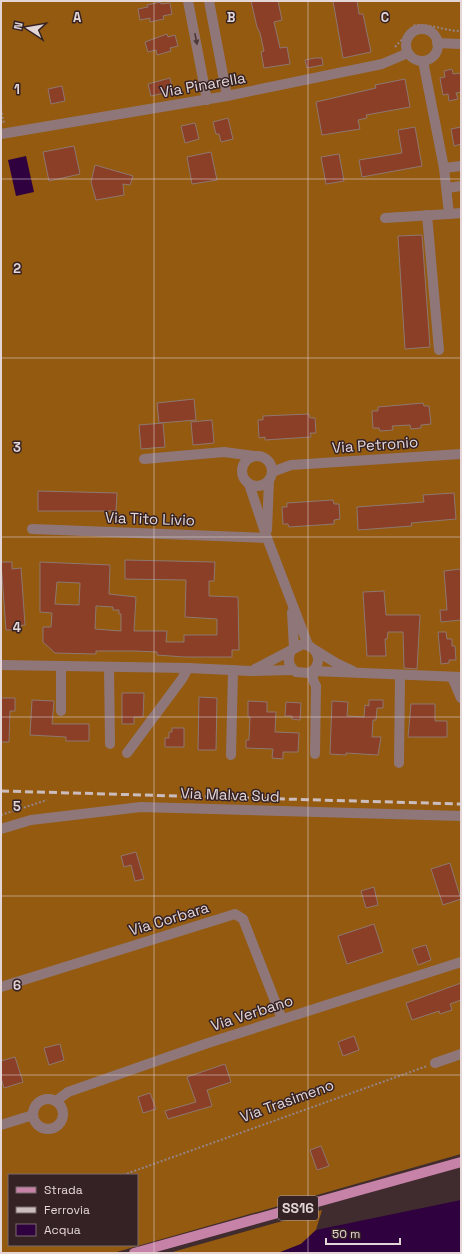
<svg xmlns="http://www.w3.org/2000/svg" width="462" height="1254" viewBox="0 0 462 1254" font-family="'Space Grotesk',sans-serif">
	<rect width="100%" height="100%" fill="#402c2e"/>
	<g fill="#945a10" fill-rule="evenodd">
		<path d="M1 1H461V1154L113 1253H1ZM9 1175H137V1245H9Z"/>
		<path d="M322 1210 316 1230 301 1244 278 1253H169Z"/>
	</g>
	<g fill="#2f013e">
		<path d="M26 156 34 192 16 196 8 160Z"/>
		<path d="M461 1200V1253H278L301 1244 316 1230Z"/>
	</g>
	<g fill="#8b3f26" stroke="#8e7770" fill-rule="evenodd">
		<path d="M251 1H278L282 20 274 22 280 48 287 47 290 64 264 68 261 52 264 51 260 33 257 27Z"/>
		<path d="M333 1H357L359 14H363L371 52 343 58Z"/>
		<path d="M161 2V4L170 3 172 14 163 16 164 19 150 22V18L140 20 138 9 148 7 147 5Z"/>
		<path d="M167 34 168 37 175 35 178 46 170 48 171 51 157 55 156 50 148 52 145 42Z"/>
		<path d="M315 58H322L323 65 307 68 305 60Z"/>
		<path d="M452 69 453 74 461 73V92L456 93 458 99 449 101 448 94 443 95 440 78 445 77 444 71Z"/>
		<path d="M170 78 173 91 151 96 148 84Z"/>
		<path d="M405 79 410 107 366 115 367 118 358 120 360 129 322 135 316 102 376 88 375 85Z"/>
		<path d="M62 86 65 101 51 104 48 89Z"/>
		<path d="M228 118 233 139 221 142 219 134H216L213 122Z"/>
		<path d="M195 123 199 139 185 143 181 126Z"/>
		<path d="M415 127 422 166 362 177 359 160 402 153 398 130Z"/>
		<path d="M461 127V144L454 146 451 129Z"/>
		<path d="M74 146 80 174 49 181 43 152Z"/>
		<path d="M211 152 217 180 192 184 187 157Z"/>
		<path d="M339 154 344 181 326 184 321 157Z"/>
		<path d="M95 165 133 176 130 185 123 184 124 195 96 200 91 182Z"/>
		<path d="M422 235 430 347 405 349 398 236Z"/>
		<path d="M194 399 196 420 159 423 157 403Z"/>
		<path d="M423 403 424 406H429L431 424 421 425V428L411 429 410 425 392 426 393 430 380 431 379 428H373L372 411H378V407Z"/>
		<path d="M309 414 310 418H315L316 433H310L311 437 265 440V437L259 438 258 420H263V416Z"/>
		<path d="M212 420 214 443 193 445 191 422Z"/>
		<path d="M163 423 165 447 141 449 139 425Z"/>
		<path d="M38 491 117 493 116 511H38Z"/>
		<path d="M454 493 456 519 411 523 412 526 358 530 357 507 424 502 423 495Z"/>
		<path d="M333 500 334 504H339L340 519 334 520V524L289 527 288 524H283L282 507H287V503Z"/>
		<path d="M125 560 215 562 214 581H209V596L238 597 239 650H232V657H184L157 655V652L135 651H96V654L55 653 43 642V627H51L52 613 40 612V562L110 565 109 594 136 597 134 631H167L166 642H184V635H217V619L185 617 186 580 125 579ZM57 582 80 583 79 605 55 604ZM96 606 113 607V610H119V614H121V631L95 629Z"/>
		<path d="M1 562H12V569L21 568 25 625 14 626 15 630H6Z"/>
		<path d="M461 569V620L441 622 440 610H447L444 571Z"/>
		<path d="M384 591 386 615H420L417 669 404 668 403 632H388L387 639H385L386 656H367L363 592Z"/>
		<path d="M438 632H446L447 639H452V646H455L456 660H449V663L441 664Z"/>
		<path d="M122 693H144L143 717H134V724H122Z"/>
		<path d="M199 697 217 698 216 750H198Z"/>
		<path d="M1 698H15V711H10L9 742H1Z"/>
		<path d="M32 700 54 701 52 724H89V741H66V737L30 735Z"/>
		<path d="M369 700H383V708H377L376 720H373L372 737H381L378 755 346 753V755L330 754 332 701 348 702 347 716 364 717 365 705 369 706Z"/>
		<path d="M248 701 267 702V712H276L275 732 299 733 298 752H283V759L272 758 273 749 246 748V740H249L250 717H248Z"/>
		<path d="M286 702 301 703 300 720 292 719V716H285Z"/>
		<path d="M411 704H435V721H447V737H408Z"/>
		<path d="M172 728H184V747H165V738H169V732H172Z"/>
		<path d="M136 852 144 879 135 881 131 865 124 867 121 856Z"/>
		<path d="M450 863 461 899 443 905 431 869Z"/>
		<path d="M374 887 378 905 366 908 361 891Z"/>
		<path d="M374 924 383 952 347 964 338 936Z"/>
		<path d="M426 945 431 960 418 965 412 949Z"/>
		<path d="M461 983V1000L450 1004 452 1010 440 1014 439 1011 412 1020 406 1003Z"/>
		<path d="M354 1036 359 1050 343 1056 338 1042Z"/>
		<path d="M60 1044 64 1060 49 1065 44 1048Z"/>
		<path d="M15 1057 23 1082 4 1088 1 1078V1061Z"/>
		<path d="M225 1064 231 1082 207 1090 212 1106 168 1119 165 1111 196 1102 187 1077Z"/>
		<path d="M150 1093 156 1109 143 1113 138 1097Z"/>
		<path d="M321 1146 329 1166 317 1170 310 1150Z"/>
	</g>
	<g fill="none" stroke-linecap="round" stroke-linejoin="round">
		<g stroke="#948485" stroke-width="2" stroke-dasharray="2 2" stroke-linecap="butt">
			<path d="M395 47 415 25C432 24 445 31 461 31"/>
			<path d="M1 109 4 124"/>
			<path d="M1 815 47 800"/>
			<path d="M123 1175 427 1066"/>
		</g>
		<g stroke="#8f7779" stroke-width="10">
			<path d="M188 1 207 100"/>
			<path d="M209 1 227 96"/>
			<circle cx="422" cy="45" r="16"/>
			<path d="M437 43 461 44"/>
			<path d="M423 61 444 168 449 214 461 213"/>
			<path d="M1 134 227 96 382 64 408 53"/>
			<path d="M444 168 461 166"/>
			<path d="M447 188 461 186"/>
			<path d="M427 215 439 350"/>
			<path d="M385 218 449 214"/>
			<circle cx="257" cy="471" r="15"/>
			<path d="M144 459 224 452 254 456"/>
			<path d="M272 472 291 465 461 454"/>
			<path d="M249 484 267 538 308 645"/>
			<path d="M32 529 267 538"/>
			<path d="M267 530 269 480"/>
			<path d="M292 612 294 648"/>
			<path d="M315 650 336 663 353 671"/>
			<path d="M1 665 188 668 251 671 292 670"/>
			<path d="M109 667 110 744"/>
			<path d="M255 669 303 644C319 647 324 665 309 673L296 672C288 666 287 659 291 651"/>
			<path d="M452 677 461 698"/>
			<path d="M61 711V666"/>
			<path d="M127 753 182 679 188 668"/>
			<path d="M315 754 316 686 313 680V671L461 677"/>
			<path d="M231 755 233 670"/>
			<path d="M399 763 400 676"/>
			<path d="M1 829 31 820 141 807 461 816"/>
			<path d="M1 987 235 914 243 919 282 1019"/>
			<path d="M435 1063 461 1054"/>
			<circle cx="48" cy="1114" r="15"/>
			<path d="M56 1101 68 1092 208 1043 461 962"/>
			<path d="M1 1125 33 1115"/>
		</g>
		<path stroke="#c782a8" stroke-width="10" d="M134 1253 461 1162"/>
		<path stroke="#cbbcbd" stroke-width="3" stroke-dasharray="8 4" stroke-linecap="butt" d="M1 791 461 804"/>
	</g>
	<defs><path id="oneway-solid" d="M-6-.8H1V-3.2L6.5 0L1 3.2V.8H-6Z"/></defs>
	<use fill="#4c3739" href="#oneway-solid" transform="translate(196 39) rotate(79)"/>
	<path fill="none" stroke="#e4d6d7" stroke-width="1" stroke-opacity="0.55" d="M154 1V1253M308 1V1253M1 179H461M1 358H461M1 537H461M1 717H461M1 896H461M1 1075H461"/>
	<g text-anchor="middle" stroke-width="3" stroke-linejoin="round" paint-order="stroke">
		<rect fill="#352224" stroke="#b0a0a1" stroke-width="1" x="278" y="1196" width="40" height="24" rx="3"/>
		<g font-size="14" font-weight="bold" fill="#e4d6d7">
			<text x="298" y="1213">SS16</text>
		</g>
		<g font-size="15" fill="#e4d6d7" stroke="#352224">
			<text transform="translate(203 85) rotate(-10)" y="5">Via Pinarella</text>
			<text transform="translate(375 445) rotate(-4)" y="5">Via Petronio</text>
			<text transform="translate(150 519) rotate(2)" y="5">Via Tito Livio</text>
			<text transform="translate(230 795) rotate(2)" y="5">Via Malva Sud</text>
			<text transform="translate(169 919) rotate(-17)" y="5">Via Corbara</text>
			<text transform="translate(252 1013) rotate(-18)" y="5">Via Verbano</text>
			<text transform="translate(287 1101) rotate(-20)" y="5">Via Trasimeno</text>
		</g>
	</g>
	<g font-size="13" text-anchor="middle" font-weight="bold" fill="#e4d6d7" stroke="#352224" stroke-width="3" stroke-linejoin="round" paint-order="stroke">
		<text x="77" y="22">A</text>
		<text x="231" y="22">B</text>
		<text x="385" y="22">C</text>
		<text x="17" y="94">1</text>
		<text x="17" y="273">2</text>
		<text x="17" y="452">3</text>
		<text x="17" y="632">4</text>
		<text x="17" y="811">5</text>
		<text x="17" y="990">6</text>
	</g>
	<rect width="462" height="1254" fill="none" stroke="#e4d6d7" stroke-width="4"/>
	<rect x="8" y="1174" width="130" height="72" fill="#352224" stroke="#7b6a6c"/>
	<rect x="16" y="1187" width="20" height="6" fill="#c782a8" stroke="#7b6a6c"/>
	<text x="44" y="1194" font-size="12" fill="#e4d6d7">Strada</text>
	<rect x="16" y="1207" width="20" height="6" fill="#cbbcbd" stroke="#7b6a6c"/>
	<text x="44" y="1214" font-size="12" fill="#e4d6d7">Ferrovia</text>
	<rect x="16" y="1224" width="20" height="12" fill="#2f013e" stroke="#7b6a6c"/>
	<text x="44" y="1234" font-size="12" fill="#e4d6d7">Acqua</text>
	<g transform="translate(28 28) rotate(282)" stroke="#352224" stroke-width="3" paint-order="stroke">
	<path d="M0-3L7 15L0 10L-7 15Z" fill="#e4d6d7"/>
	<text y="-6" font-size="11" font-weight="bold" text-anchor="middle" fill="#e4d6d7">N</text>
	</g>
	<path d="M326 1238v6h74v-6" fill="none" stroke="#e4d6d7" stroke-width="2"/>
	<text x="332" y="1238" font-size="12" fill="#e4d6d7" stroke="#352224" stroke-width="3" paint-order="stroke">50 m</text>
</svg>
